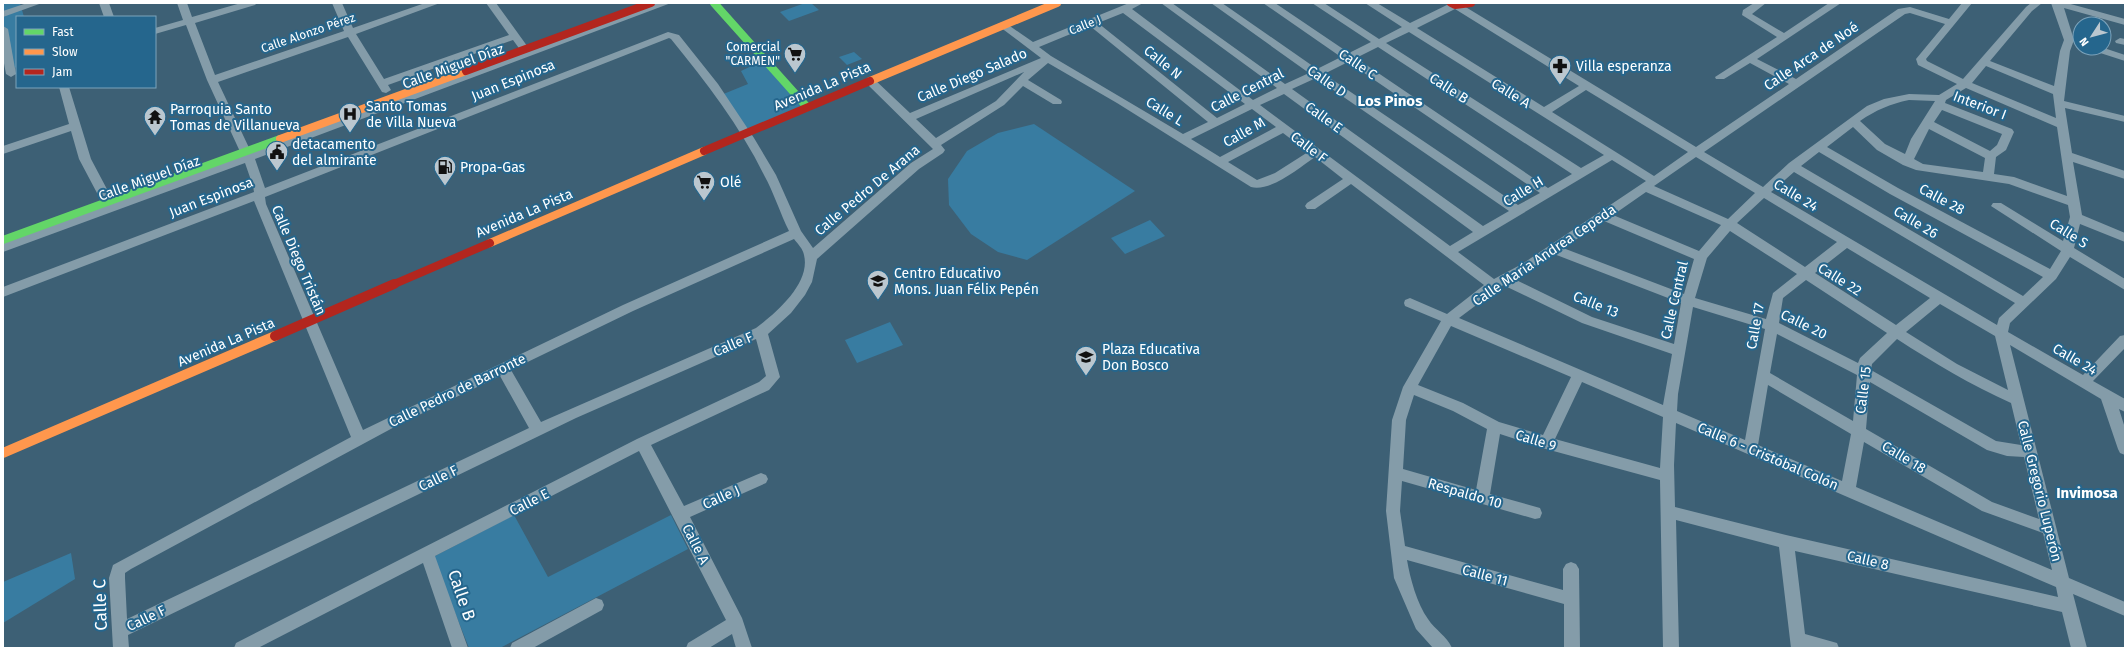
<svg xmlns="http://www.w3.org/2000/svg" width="2128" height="651" viewBox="0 0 2128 651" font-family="'Fira Sans',sans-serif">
	<rect width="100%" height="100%" fill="#3d6075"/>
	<g fill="#387ca1">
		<path d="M3 3H20L24 17H17V67L10 69 3 28Z"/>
		<path d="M805 3H811L819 10 789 21 780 12Z"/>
		<path d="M854 52 862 59 847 65 839 57Z"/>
		<path d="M764 60 807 107 746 133 721 95 748 84 741 71Z"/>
		<path d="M1034 124 1135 191 1027 260 998 252 971 234 949 205 948 179 967 151 998 133Z"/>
		<path d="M1150 220 1165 236 1125 254 1111 238Z"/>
		<path d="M890 322 903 345 857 363 845 340Z"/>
		<path d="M514 515 548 577 671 515 688 549 500 648H469L433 557Z"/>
		<path d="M71 553 75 579 3 623V582Z"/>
	</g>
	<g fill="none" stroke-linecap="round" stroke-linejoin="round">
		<g fill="#849ca9" fill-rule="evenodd">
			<path d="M27 3H42L3 17V11Z"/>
			<path d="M99 3H109L114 17H104Z"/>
			<path d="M177 3H187L192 17 241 3H257L255 5 195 23 215 75 344 31 332 3H342L353 28 425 3H440L356 34 384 79 509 35 486 3H496L530 50 657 3H671L255 159 265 188 668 32 679 35 718 84 754 138 776 175 801 231 813 248 911 163 933 149 866 83 865 81 866 79H874L910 113 1041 58 1000 27V23L1004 22 1033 42 1129 3H1143L1132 9 1253 100 1277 88 1161 3H1172L1285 84 1309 73 1211 3H1222L1317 69 1341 57 1263 3H1275L1349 53 1371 42 1312 3H1324L1379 39 1402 27 1365 3H1377L1410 23 1451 3H1459L1696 147 1789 84 1750 63 1724 79H1716L1715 77 1777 37 1742 15 1743 10 1754 3H1766L1752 14 1784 33 1829 3H1841L1757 59 1796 79 1898 9 1910 7 1949 19 1962 3H1972L1926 59 1927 61 1963 79 2026 7 2031 3H2042L2032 11 1990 61 2054 86 2060 51 2064 40 2051 3H2067L2125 19V25L2064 8 2074 40 2070 51 2064 101 2125 116V122L2065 108 2072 153 2125 171V179L2073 162 2082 215 2125 233V242L2080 224 2074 248 2125 279V290L2070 257 2056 279 2010 323 2008 332 2083 375 2120 336 2125 335V348L2093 381 2125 399V412L2119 409 2125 428V455L2120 453 2118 449 2101 399 2010 345 2069 578 2125 602V616L2073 594 2087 648H2071L2062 612 1795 551 1805 634 1837 643 1839 648H1791L1779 547 1676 520 1679 648H1663L1660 480 1546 449 1500 434 1490 494 1540 508 1542 513 1540 518 1535 519 1402 481 1400 511 1405 546 1563 590V569L1566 564 1571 562 1576 564 1579 569 1580 648H1564V604L1407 560C1410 578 1417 604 1428 619 1435 630 1447 636 1452 648H1433L1416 629 1394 578 1386 511 1392 420 1403 387 1441 321 1405 306 1404 303 1405 300 1410 298 1447 314 1484 285 1351 184 1315 209H1307L1305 206 1307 203 1343 179 1315 157C1299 168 1271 192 1251 187L1117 103 1048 63 1028 80 1061 100 1062 102 1061 104H1053L1023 86 1004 105 941 145 945 150 943 153 919 169 817 259 812 282 805 295 791 313 768 334 780 377 769 390 651 445 684 506 756 475 761 473 766 475 768 479 766 483 690 517 742 618 752 648H736L732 634 709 648H686L688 643 726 620 639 451 435 556 468 648H452L423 563 258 648H234L236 643 637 439 759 382 766 376 756 339 576 418 128 635 129 648H113L109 578 113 565 351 437 254 201 3 297V287L254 192 253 186 245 163 3 252V243L242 156 207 80 186 25 155 34V28L183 20ZM1455 9 1579 86 1544 107 1417 28ZM1123 13 1245 104 1217 118 1098 23ZM1910 13 1945 24 1916 59 1918 65 1957 84 1939 95 1909 94 1884 99 1867 106 1789 163 1763 187 1704 152 1905 14ZM1090 26 1208 122 1183 134 1051 56 1039 47ZM1409 32 1604 155 1581 168 1386 43ZM348 37 382 92 386 93 391 90 388 85 513 40 521 51 524 52 251 152 218 82ZM669 38 671 39C706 82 740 126 764 175 774 193 780 213 789 231L623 305 363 430 266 204 265 197ZM1378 47 1572 174 1548 188 1356 58ZM1348 62 1540 193 1518 205 1324 74ZM1986 66 2053 94 2056 118 1972 83ZM1024 72 996 101 936 138 916 119ZM1316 78 1509 211 1483 226 1292 89ZM1966 88 2057 127 2067 196 2014 177 1994 174 1996 157 2006 150 2014 132 2012 129 1945 103 1946 100ZM1586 90 1688 152 1654 176 1552 112ZM1284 94 1473 232 1450 246 1260 105ZM1909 100 1935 101 1911 139 1905 154 1885 144 1860 121C1876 110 1890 104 1909 100ZM1252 109 1276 127 1220 157 1191 139ZM1942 110 2002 134 1997 145 1990 151 1934 122ZM1853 127 1877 150 1903 165 1916 170 2009 184 2068 205 2070 217 2063 241 2001 203H1993L1991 206 2061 251 2050 269 1898 188 1827 147ZM1929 129 1985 158 1983 172 1923 164 1914 159ZM1283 133 1308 152 1275 173 1257 180 1228 162ZM1819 152 1890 194 2043 277 2023 296 1801 166ZM1696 157 1701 160 1755 193 1728 219 1654 186ZM1612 160 1646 181 1522 264 1494 279 1458 252ZM1794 172 2015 303 1999 318 1997 325 1771 192ZM1646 192 1721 225 1699 251 1613 215ZM1764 198 1837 242 1805 267 1737 223ZM1604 221 1694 259 1684 294 1563 248ZM1730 231 1797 274 1773 293 1766 319 1695 298 1707 258ZM794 239C798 244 803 249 804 255 811 283 776 313 756 328L541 422 511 370 633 311ZM1847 248 1930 298 1896 325 1815 273ZM1554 254 1681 303 1674 344 1592 317 1514 279ZM1806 280 1887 333 1860 358 1858 363 1779 323 1783 298ZM1503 285 1582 323 1672 354 1663 405 1459 318ZM1940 304 1995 336 2008 390 1957 364 1906 332ZM1693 307 1765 329 1745 440 1677 411 1678 394ZM1451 326 1571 377 1543 435 1499 422 1463 403 1418 385ZM1777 334 1857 375 1853 421 1770 373ZM1897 339C1934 363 1971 385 2011 403L2021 445 1996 441 1871 370 1872 364ZM500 376 529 428 127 619 125 578V573L131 569 400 424ZM1582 382 1663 417 1660 468 1555 439ZM1870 382 1987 450 2007 456 2024 457 2039 519 1992 502 1866 429ZM1768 385 1851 434 1842 481 1758 445ZM1414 395 1453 411 1487 429 1476 490 1403 469 1406 420ZM1676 423 2056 587 2058 597 1786 535 1675 507 1674 465ZM1864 442 1982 511 2043 533 2052 570 1856 487Z"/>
			<path d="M3 26 8 29 16 74 11 77 6 74 3 58Z"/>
			<path d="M2120 38 2125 39V45L2116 43 2115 41Z"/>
			<path d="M2090 48H2104L2125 55V61L2091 50Z"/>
			<path d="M59 87H69L91 159 109 193 107 196H99L97 193 79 159 71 131 3 154V146L69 124Z"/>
			<path d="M596 598 602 600 604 605 602 610 533 648H510L512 643Z"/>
		</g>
		<g stroke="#63d668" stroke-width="8">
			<path d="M714 3 807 107"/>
			<path d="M3 240 280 139"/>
		</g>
		<g stroke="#ff974d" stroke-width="8">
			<path d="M870 81 1057 3"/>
			<path d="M280 139 466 71"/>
			<path d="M490 243 704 151"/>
		</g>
		<path stroke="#ff974d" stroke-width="10" d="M3 453 275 336"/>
		<g stroke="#b3261e" stroke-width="8">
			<path d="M1451 3 1455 5 1471 3"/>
			<path d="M466 71 651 3"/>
			<path d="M704 151 870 81"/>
			<path d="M392 285 490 243"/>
		</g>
		<path stroke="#b3261e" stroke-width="10" d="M275 336 394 284"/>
	</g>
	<defs>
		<g id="supermarket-pin" transform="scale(1.15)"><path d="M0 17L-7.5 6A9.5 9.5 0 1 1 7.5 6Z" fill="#bbc7cf" stroke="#25668d"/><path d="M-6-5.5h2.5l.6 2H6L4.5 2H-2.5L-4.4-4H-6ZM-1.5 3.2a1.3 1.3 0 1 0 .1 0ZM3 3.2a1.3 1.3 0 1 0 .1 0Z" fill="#111"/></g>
		<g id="pharmacy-pin" transform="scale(1.15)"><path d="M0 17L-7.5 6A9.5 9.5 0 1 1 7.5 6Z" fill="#bbc7cf" stroke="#25668d"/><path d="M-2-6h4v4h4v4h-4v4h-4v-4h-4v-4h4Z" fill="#111"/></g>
		<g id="hospital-pin" transform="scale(1.15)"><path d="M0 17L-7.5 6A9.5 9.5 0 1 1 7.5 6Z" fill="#bbc7cf" stroke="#25668d"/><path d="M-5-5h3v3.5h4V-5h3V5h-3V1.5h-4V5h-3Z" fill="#111"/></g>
		<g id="temple-pin" transform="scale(1.15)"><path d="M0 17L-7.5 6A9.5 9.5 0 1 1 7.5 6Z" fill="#bbc7cf" stroke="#25668d"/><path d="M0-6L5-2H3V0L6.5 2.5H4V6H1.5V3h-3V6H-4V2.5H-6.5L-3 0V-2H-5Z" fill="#111"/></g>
		<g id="civic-pin" transform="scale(1.15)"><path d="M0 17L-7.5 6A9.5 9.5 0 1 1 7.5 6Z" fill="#bbc7cf" stroke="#25668d"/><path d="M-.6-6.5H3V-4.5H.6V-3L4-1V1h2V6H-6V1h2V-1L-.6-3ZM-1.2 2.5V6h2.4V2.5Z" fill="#111"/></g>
		<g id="fuel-pin" transform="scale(1.15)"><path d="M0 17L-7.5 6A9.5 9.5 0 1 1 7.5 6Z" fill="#bbc7cf" stroke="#25668d"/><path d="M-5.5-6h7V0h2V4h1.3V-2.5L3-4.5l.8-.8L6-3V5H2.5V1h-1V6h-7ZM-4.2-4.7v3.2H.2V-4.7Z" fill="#111"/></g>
		<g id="school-pin" transform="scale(1.15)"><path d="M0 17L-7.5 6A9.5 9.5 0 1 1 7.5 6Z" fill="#bbc7cf" stroke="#25668d"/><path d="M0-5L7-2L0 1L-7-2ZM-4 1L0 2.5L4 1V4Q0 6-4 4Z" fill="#111"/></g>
	</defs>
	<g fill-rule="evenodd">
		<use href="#supermarket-pin" x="795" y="54"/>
		<use href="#pharmacy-pin" x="1560" y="66"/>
		<use href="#hospital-pin" x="350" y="114"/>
		<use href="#temple-pin" x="155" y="117"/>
		<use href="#civic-pin" x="277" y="152"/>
		<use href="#fuel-pin" x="445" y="167"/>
		<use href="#supermarket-pin" x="704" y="182"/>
		<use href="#school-pin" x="878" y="281"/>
		<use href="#school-pin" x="1086" y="357"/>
	</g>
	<g text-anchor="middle" stroke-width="4" stroke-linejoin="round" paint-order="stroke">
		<g font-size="12" fill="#fff" stroke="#25668d">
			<text transform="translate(1085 25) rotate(-22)" y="4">Calle J</text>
			<text transform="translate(308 33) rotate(-19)" y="4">Calle Alonzo Pérez</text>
		</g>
		<g font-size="12" fill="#fff" stroke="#25668d" text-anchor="end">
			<text x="780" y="51">Comercial<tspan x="780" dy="14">"CARMEN"</tspan></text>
		</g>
		<g font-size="14" fill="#fff" stroke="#25668d">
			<text transform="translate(1811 56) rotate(-34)" y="5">Calle Arca de Noé</text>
			<text transform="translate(1163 62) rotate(39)" y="5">Calle N</text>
			<text transform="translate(1358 64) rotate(34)" y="5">Calle C</text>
			<text transform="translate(453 66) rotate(-20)" y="5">Calle Miguel Díaz</text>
			<text transform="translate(972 75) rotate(-23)" y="5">Calle Diego Salado</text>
			<text transform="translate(513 80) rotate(-22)" y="5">Juan Espinosa</text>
			<text transform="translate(1327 81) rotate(35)" y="5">Calle D</text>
			<text transform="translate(822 86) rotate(-23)" y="5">Avenida La Pista</text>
			<text transform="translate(1449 88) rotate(33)" y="5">Calle B</text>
			<text transform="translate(1247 90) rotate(-27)" y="5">Calle Central</text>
			<text transform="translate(1511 93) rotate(32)" y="5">Calle A</text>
			<text transform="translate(1980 105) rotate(21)" y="5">Interior I</text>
			<text transform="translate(1165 111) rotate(32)" y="5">Calle L</text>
			<text transform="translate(1324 117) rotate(36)" y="5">Calle E</text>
			<text transform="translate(1244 132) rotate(-29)" y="5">Calle M</text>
			<text transform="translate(1309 147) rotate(37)" y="5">Calle F</text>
			<text transform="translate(149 178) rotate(-20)" y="5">Calle Miguel Díaz</text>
			<text transform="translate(867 190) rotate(-40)" y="5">Calle Pedro De Arana</text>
			<text transform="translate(1523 191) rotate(-31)" y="5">Calle H</text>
			<text transform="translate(1796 195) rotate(31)" y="5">Calle 24</text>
			<text transform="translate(211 197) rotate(-21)" y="5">Juan Espinosa</text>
			<text transform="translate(1942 199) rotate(28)" y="5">Calle 28</text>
			<text transform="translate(524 213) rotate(-23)" y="5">Avenida La Pista</text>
			<text transform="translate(1916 222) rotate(31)" y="5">Calle 26</text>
			<text transform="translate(2069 233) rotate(32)" y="5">Calle S</text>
			<text transform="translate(1544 255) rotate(-34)" y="5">Calle María Andrea Cepeda</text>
			<text transform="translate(299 260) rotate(67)" y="5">Calle Diego Tristán</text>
			<text transform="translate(1840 279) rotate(32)" y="5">Calle 22</text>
			<text transform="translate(1674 300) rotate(-77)" y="5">Calle Central</text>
			<text transform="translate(1596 304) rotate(22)" y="5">Calle 13</text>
			<text transform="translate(1804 324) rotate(26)" y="5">Calle 20</text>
			<text transform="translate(1755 326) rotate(-80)" y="5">Calle 17</text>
			<text transform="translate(226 342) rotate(-23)" y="5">Avenida La Pista</text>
			<text transform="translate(733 344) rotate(-23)" y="5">Calle F</text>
			<text transform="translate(2075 359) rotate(30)" y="5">Calle 24</text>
			<text transform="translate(457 390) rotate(-26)" y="5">Calle Pedro de Barronte</text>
			<text transform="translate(1863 390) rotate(-83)" y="5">Calle 15</text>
			<text transform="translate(1536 440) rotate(17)" y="5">Calle 9</text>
			<text transform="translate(1768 456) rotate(23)" y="5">Calle 6 - Cristóbal Colón</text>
			<text transform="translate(1904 457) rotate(31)" y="5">Calle 18</text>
			<text transform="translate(438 478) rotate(-26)" y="5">Calle F</text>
			<text transform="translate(2040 491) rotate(76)" y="5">Calle Gregorio Luperón</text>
			<text transform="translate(1465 493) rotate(16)" y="5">Respaldo 10</text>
			<text transform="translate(721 497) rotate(-24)" y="5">Calle J</text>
			<text transform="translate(529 502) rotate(-27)" y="5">Calle E</text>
			<text transform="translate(696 544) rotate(63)" y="5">Calle A</text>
			<text transform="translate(1868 560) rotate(13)" y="5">Calle 8</text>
			<text transform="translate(1485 575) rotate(15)" y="5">Calle 11</text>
			<text transform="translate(146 618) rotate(-26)" y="5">Calle F</text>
		</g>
		<g font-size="14" fill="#fff" stroke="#25668d" text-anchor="start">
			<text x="1576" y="71">Villa esperanza</text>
			<text x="366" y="111">Santo Tomas<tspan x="366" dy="16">de Villa Nueva</tspan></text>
			<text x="170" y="114">Parroquia Santo<tspan x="170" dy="16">Tomas de Villanueva</tspan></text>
			<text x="292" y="149">detacamento<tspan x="292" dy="16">del almirante</tspan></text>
			<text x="460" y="172">Propa-Gas</text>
			<text x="720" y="187">Olé</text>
			<text x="894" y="278">Centro Educativo<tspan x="894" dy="16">Mons. Juan Félix Pepén</tspan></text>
			<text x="1102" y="354">Plaza Educativa<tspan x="1102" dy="16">Don Bosco</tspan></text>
		</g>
		<g font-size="15" font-weight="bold" fill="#fff" stroke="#25668d">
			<text x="1390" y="106">Los Pinos</text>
			<text x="2087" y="498">Invimosa</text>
		</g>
		<g font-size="17" fill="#fff" stroke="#25668d">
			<text transform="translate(462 595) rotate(71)" y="6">Calle B</text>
			<text transform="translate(100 605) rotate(-92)" y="6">Calle C</text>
		</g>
	</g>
	<rect width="2128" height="651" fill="none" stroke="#ffffff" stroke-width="8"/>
	<rect x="16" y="16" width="140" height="72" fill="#25668d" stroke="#7ca3bb"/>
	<rect x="24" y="29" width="20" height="6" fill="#63d668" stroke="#7ca3bb"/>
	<text x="52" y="36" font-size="12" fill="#ffffff">Fast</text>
	<rect x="24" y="49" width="20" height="6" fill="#ff974d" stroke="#7ca3bb"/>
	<text x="52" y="56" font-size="12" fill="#ffffff">Slow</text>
	<rect x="24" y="69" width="20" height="6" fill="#b3261e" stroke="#7ca3bb"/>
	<text x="52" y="76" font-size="12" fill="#ffffff">Jam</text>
	<g transform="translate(2092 36) rotate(234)"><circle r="19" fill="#25668d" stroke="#7ca3bb"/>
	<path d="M0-3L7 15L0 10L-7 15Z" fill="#bbc7cf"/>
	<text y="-6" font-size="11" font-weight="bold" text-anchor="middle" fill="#ffffff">N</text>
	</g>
</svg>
